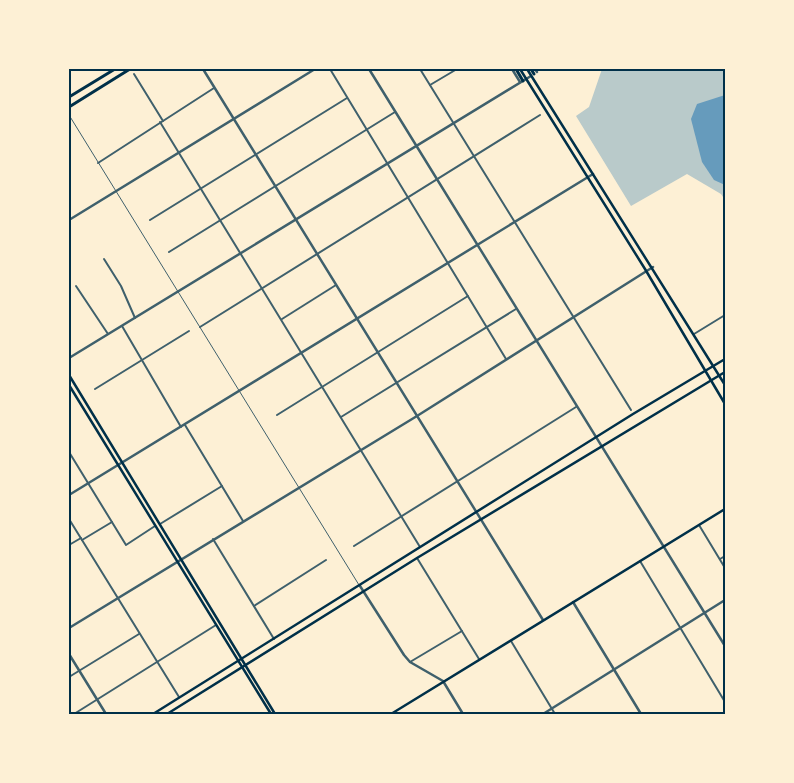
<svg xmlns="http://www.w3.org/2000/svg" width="794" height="783" viewBox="0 0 794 783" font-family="Overpass,sans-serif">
	<rect width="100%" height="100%" fill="#fdf0d5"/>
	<path fill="#b9caca" d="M602 69H725V200L721 194 687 174 631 206 576 116 589 107Z"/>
	<path fill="#669bbc" d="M725 95V185L714 180 702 162 691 119 697 104Z"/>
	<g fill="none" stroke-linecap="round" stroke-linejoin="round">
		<path stroke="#3f606c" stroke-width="1" d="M69 115 359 585"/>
		<g stroke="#3f606c" stroke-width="2">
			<path d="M330 69 506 359"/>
			<path d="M420 69 631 410"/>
			<path d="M134 74 163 121"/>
			<path d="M430 85 457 69"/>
			<path d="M160 122 420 547"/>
			<path d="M98 163 214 88"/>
			<path d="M150 220 347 98"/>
			<path d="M169 252 395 112"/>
			<path d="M104 259 121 286 135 318"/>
			<path d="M76 286 108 334"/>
			<path d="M282 319 336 285"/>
			<path d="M122 326 181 427"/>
			<path d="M200 327 540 115"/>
			<path d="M694 334 725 315"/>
			<path d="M95 389 189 331"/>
			<path d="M277 415 468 296"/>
			<path d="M341 417 516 309"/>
			<path d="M185 425 243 521"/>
			<path d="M69 452 126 545 155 526"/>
			<path d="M69 519 179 697"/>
			<path d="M160 524 222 486"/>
			<path d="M699 525 725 568"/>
			<path d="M213 539 274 639"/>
			<path d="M82 540 112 522"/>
			<path d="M69 545 81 538"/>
			<path d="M354 546 576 407"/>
			<path d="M417 558 479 659"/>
			<path d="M720 559 725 556"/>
			<path d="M640 561 725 702"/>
			<path d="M254 606 326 560"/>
			<path d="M511 641 555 714"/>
			<path d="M410 662 462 631"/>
			<path d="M69 677 139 634"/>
			<path d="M74 714 216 625"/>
		</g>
		<g stroke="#3f606c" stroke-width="2.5">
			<path d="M203 69 543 620"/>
			<path d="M369 69 725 646"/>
			<path d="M512 69 520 82"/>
			<path d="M535 69 537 72"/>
			<path d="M69 220 315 69"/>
			<path d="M69 358 531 76"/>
			<path d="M69 495 593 174"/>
			<path d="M360 586 404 655 410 662 443 681 463 714"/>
			<path d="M573 602 641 714"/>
			<path d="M69 628 417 416 653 267"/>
			<path d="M69 654 106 714"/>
			<path d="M543 714 725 600"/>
		</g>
		<g stroke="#003049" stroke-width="2.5">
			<path d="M520 69 645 269 725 404"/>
			<path d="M527 69 725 385"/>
			<path d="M69 375 275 714"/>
			<path d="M69 385 271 714"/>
			<path d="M153 714 633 414 725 359"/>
			<path d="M167 714 417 558 725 372"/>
			<path d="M391 714 725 509"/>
		</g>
		<g stroke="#003049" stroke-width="3">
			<path d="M516 69 523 81"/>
			<path d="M531 69 534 74"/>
			<path d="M69 97 115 69"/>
			<path d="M69 107 130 69"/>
		</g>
	</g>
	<rect width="794" height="783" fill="none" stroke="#fdf0d5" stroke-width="140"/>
	<rect x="70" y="70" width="654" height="643" fill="none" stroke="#003049" stroke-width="2"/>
</svg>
